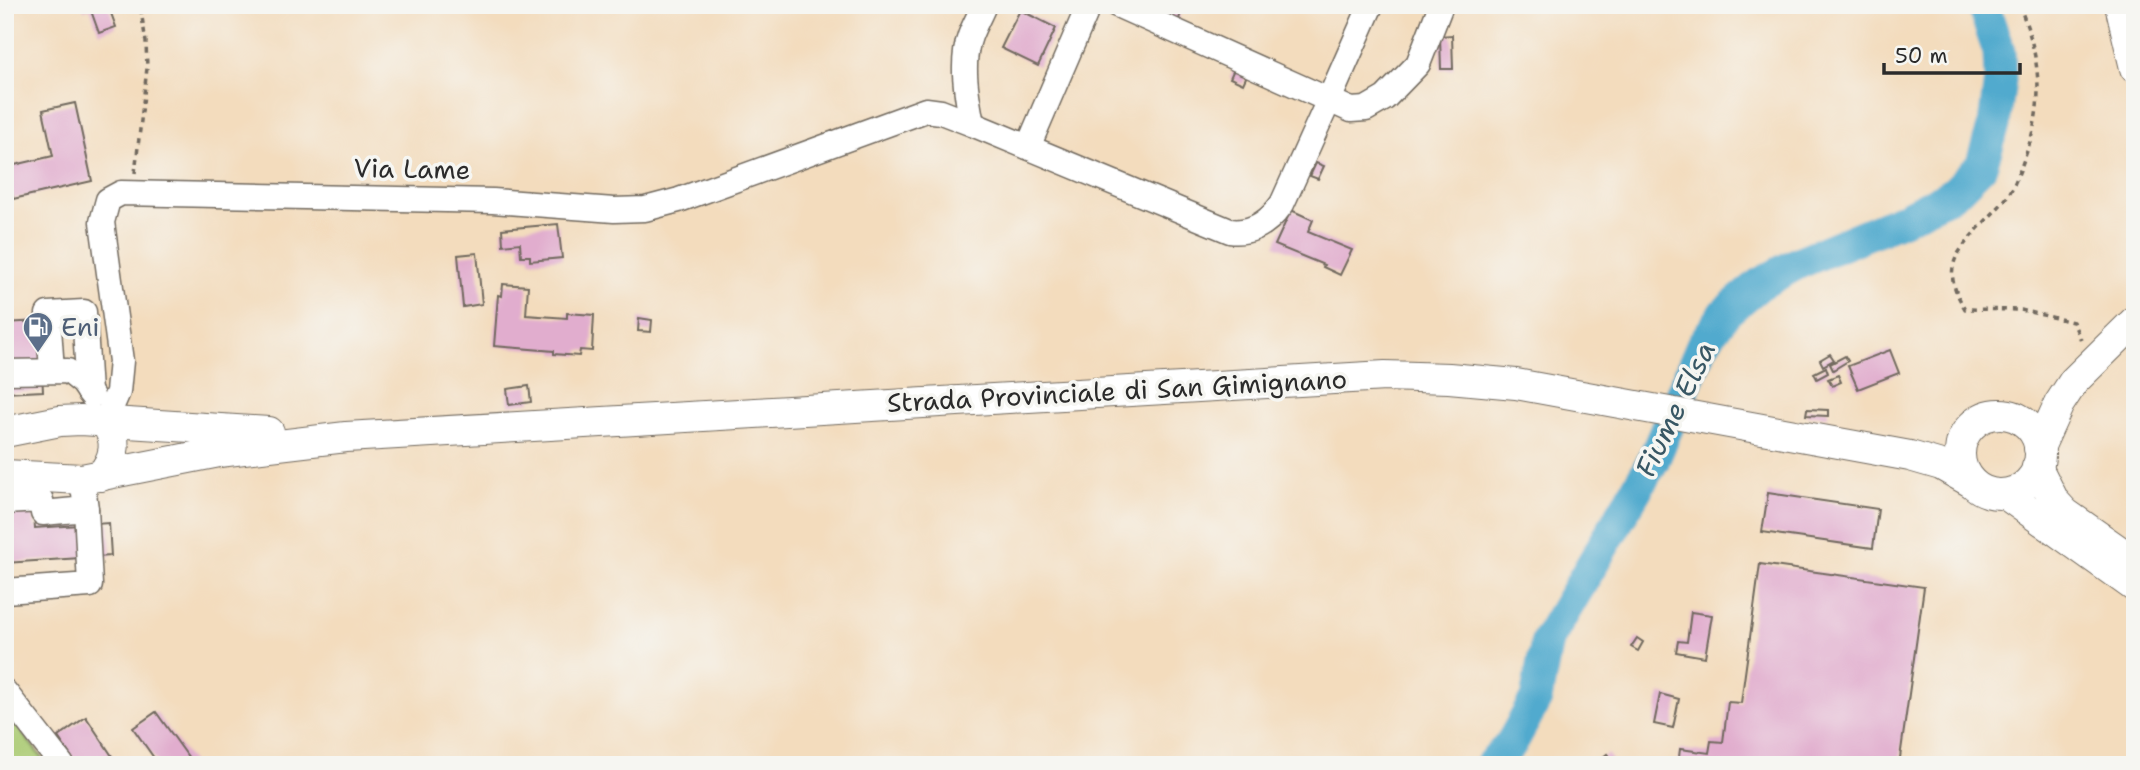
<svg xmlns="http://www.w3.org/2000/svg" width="2140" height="770" viewBox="0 0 2140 770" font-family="'Shantell Sans',sans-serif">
	<rect width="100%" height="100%" fill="#f6f6f2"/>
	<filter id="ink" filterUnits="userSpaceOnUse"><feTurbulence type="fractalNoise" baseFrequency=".0143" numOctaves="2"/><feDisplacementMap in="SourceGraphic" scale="14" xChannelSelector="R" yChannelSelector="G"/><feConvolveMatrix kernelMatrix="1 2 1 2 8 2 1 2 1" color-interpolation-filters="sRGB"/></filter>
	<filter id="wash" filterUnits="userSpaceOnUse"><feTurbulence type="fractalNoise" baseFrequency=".00686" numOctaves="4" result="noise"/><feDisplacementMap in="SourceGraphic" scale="28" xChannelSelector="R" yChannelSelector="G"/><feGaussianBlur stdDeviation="1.57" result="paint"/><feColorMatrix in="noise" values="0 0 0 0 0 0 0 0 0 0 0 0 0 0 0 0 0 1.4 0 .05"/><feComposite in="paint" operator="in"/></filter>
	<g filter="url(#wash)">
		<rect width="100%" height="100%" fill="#f3dcbd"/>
		<path fill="#aaca72" stroke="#6a7a4e" stroke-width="2" d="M10 718 48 765H5V721Z"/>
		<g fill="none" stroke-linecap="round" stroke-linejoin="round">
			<path stroke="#51aace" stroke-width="33" d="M1491 765 1511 744 1536 699 1547 641 1653 461 1702 345 1726 312 1760 284 1798 263 1905 218 1954 193 1981 166 1994 125 2000 80 1999 52 1983 5"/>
		</g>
		<g id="blocks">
			<g fill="#e1adce">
				<path d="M82 5H108L116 27 99 33 90 8 84 10Z"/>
				<path d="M1165 6 1181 13 1178 22 1161 14Z"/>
				<path d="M1020 10 1056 28 1038 66 1001 48Z"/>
				<path d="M1452 35 1453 69H1441L1440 36Z"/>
				<path d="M1235 67 1248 73 1243 84 1230 78Z"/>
				<path d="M75 103 92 181 13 199 6 167 53 156 43 110Z"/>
				<path d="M1316 163 1324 166 1318 179 1310 176Z"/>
				<path d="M1291 210 1313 220 1308 232 1352 250 1340 275 1323 267 1324 265 1275 245Z"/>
				<path d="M558 224 562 258 530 261V256H521L520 243 503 245 502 229Z"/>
				<path d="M477 253 482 304 463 307 458 255Z"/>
				<path d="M503 284 528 286 526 315 567 318V313L594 315 592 351 580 350 579 356 554 354V351L494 346 498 295 502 296Z"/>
				<path d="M639 318 652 320 651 332 638 331Z"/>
				<path d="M39 321 43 391 5 393V323Z"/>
				<path d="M1890 350 1899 373 1858 389 1848 366Z"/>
				<path d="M1830 354 1834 360 1823 366 1820 360Z"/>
				<path d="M1845 356 1848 361 1833 370 1830 364Z"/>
				<path d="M1826 367 1828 373 1817 379 1814 373Z"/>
				<path d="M1838 375 1841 382 1832 386 1828 379Z"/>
				<path d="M529 386 531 402 509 405 507 389Z"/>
				<path d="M1807 409 1828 410V416L1806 415Z"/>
				<path d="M1768 493 1878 509 1873 548 1762 532Z"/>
				<path d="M33 507 35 528 109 523 111 556 5 563V509Z"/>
				<path d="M1760 564 1924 587 1899 765H1678L1680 749 1709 753 1711 741 1723 742 1728 702 1741 703Z"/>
				<path d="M1691 612 1712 615 1705 657 1676 652 1678 641 1687 642Z"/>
				<path d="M1637 638 1643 642 1638 651 1631 647Z"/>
				<path d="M1660 694 1679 699 1673 728 1654 724Z"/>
				<path d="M156 712 194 765H159L133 728Z"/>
				<path d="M86 717 118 765H77L58 737Z"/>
				<path d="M1607 754 1612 760 1605 765H1599L1597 762Z"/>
			</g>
		</g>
	</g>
	<g filter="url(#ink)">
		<use href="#blocks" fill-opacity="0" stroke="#71695e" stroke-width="2"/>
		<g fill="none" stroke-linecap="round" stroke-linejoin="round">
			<g stroke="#71695e" stroke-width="27">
				<g id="minor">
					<path d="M1371 5 1329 100 1351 110 1366 109 1385 98 1418 64 1441 5"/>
					<path d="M972 124C967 97 960 63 970 36 974 25 980 15 984 5"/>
					<path d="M1028 147 1089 5"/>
					<path d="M52 370 48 314 84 312 89 392"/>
					<path d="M5 372 68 371 83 383 92 396"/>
					<path d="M105 422 118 392 121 361 102 222 108 200 121 193 493 201 614 210 645 209 679 200 926 110 941 112 972 124 1230 231C1252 234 1269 222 1282 204L1329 100 1117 5"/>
					<path d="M5 502 41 500 43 513 86 509 84 493"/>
					<path d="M5 591 90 585 86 509"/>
					<path d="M5 692 62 765"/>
				</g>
			</g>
			<g stroke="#71695e" stroke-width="32">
				<g id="major">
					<path d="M2120 5 2135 68"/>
					<circle cx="2000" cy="454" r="40"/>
					<path d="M5 432 60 421 81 420 269 432"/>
					<path d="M2039 448 2059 404 2074 381 2135 321"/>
					<path d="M2037 467 2054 501 2065 513 2135 562"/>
					<path d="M5 475 82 479 219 452 346 437 1385 376 1449 378 1516 384 1910 456 1941 465 1971 482"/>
					<path d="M101 476C115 458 119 441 105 422"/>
					<path d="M2005 494 2135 587"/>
				</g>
			</g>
			<g stroke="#71695e" stroke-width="3.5" stroke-dasharray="5 5" stroke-linecap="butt">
				<path d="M2019 5C2042 60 2045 106 2023 162 2019 173 2014 186 2008 196 1994 215 1960 242 1954 263 1949 280 1957 295 1965 309L2021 310 2073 322 2081 340"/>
				<path d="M135 173 147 68 146 42 140 5"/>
			</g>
			<use href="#minor" stroke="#fff" stroke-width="24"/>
			<use href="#major" stroke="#fff" stroke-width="30"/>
		</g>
	</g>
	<defs>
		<g id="fuel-pin" transform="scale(1.575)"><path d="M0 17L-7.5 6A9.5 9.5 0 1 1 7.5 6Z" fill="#5c6f8a" stroke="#f6f6f2"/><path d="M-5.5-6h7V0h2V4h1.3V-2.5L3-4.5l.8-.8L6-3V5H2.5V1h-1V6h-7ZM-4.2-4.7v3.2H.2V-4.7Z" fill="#fff"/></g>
	</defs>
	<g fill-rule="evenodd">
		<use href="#fuel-pin" x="38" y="327"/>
	</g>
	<g text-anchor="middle" stroke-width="7" stroke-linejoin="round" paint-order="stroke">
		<g font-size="26" fill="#2b2b2b" stroke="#f6f6f2">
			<text transform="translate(412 169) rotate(1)" y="9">Via Lame</text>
			<text transform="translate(1117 391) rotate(-3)" y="9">Strada Provinciale di San Gimignano</text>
		</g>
		<g font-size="26" fill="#4e5e75" stroke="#f6f6f2" text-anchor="start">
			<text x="61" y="336">Eni</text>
		</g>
		<g font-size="28" font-style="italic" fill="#385764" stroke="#f6f6f2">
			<text transform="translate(1675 409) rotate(-64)" y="10">Fiume Elsa</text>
		</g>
	</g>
	<rect width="2140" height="770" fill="none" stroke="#f6f6f2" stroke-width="28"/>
	<path d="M1884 63v10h136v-10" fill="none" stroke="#2b2b2b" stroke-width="3.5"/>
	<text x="1895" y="63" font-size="21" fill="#2b2b2b" stroke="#f6f6f2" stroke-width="5" paint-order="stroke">50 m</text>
</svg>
